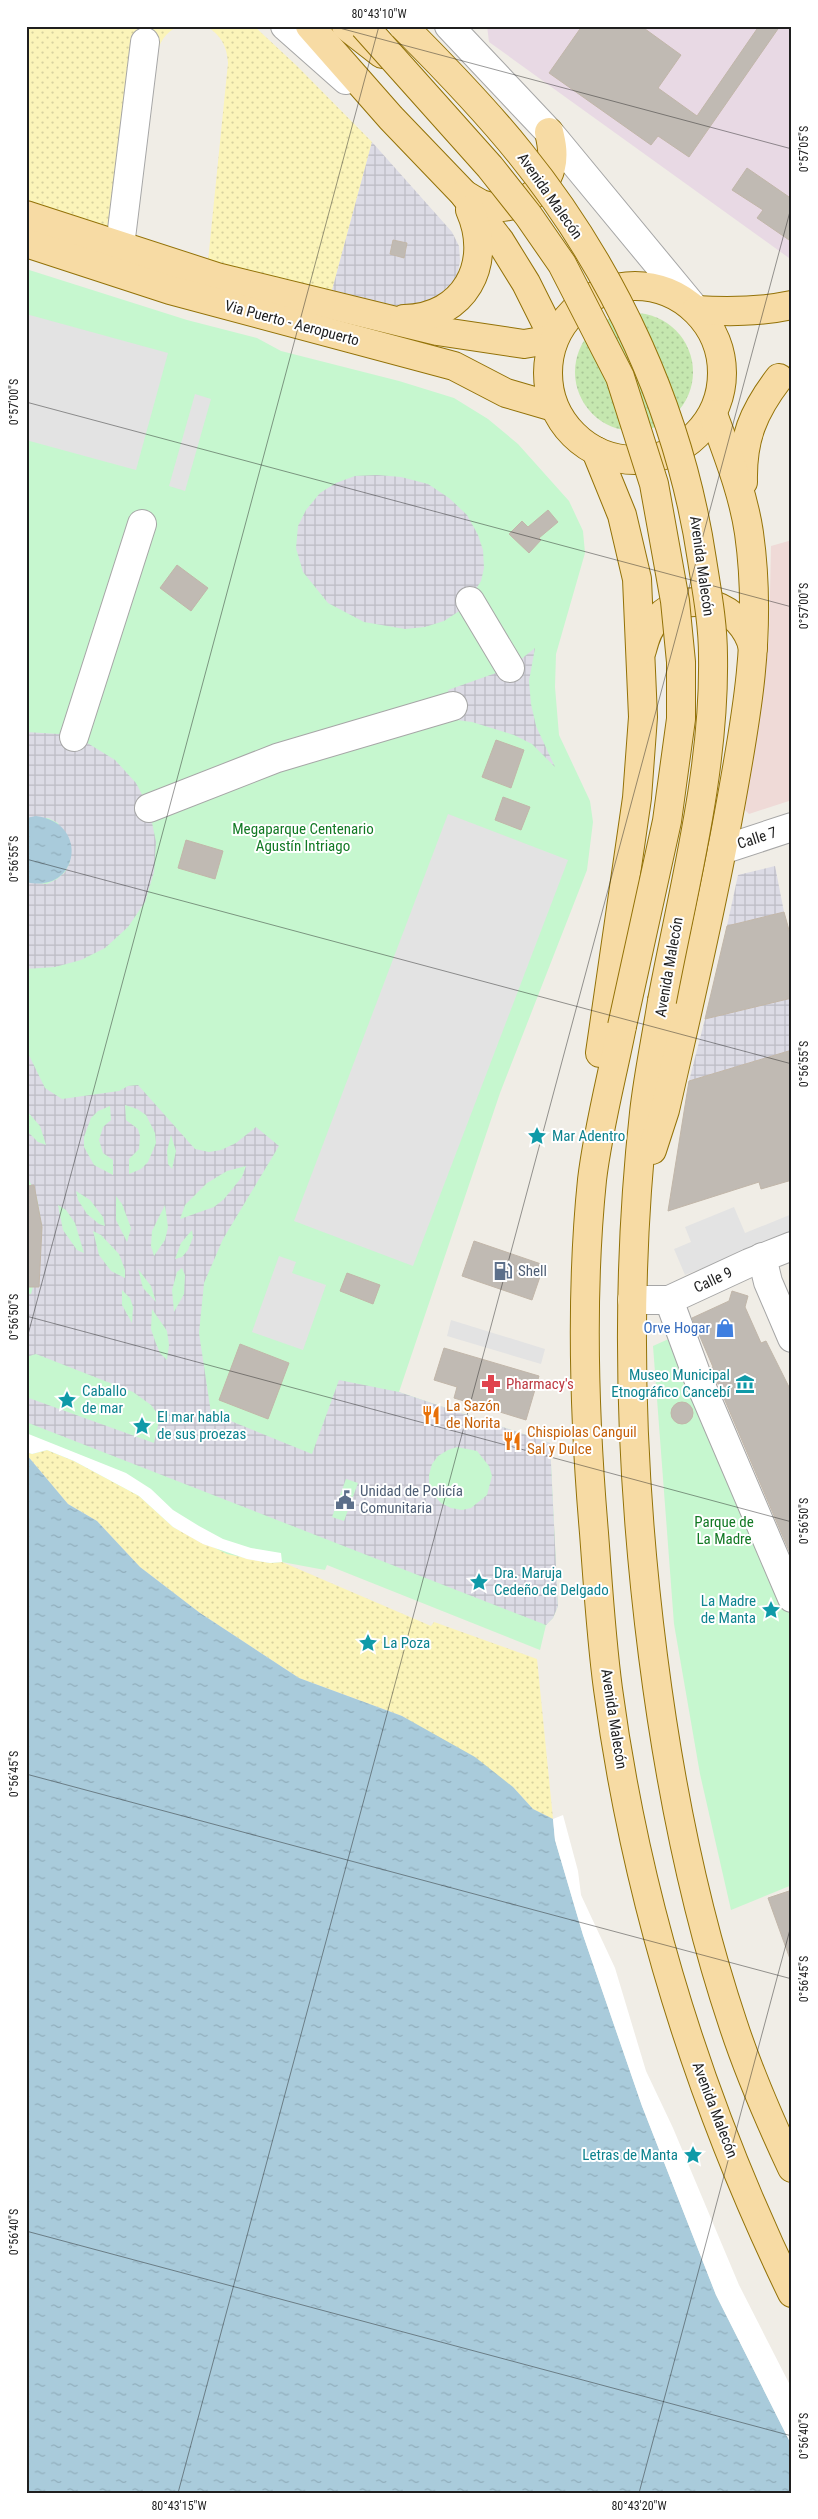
<svg xmlns="http://www.w3.org/2000/svg" width="818" height="2519" viewBox="0 0 818 2519" font-family="'Roboto Condensed',sans-serif">
	<defs>
		<pattern id="grass-dots" width="8" height="8" patternUnits="userSpaceOnUse" patternTransform="scale(1.25)"><rect width="8" height="8" fill="#c5e7af"/><path d="M2 2h.1M6 6h.1" fill="none" stroke="#a9c696" stroke-width="1.8" stroke-linecap="round"/></pattern>
		<pattern id="sand-dots" width="8" height="8" patternUnits="userSpaceOnUse" patternTransform="scale(1.25)"><rect width="8" height="8" fill="#fbf4b9"/><path d="M2 2h.1M6 6h.1" fill="none" stroke="#d7d19f" stroke-width="1.8" stroke-linecap="round"/></pattern>
		<pattern id="plaza-grid" width="8" height="8" patternUnits="userSpaceOnUse" patternTransform="scale(1.25)"><rect width="8" height="8" fill="#dcdbe5"/><path d="M0 4h8M4 0v8" fill="none" stroke="#bcbcc4"/></pattern>
		<pattern id="water-ripples" width="26" height="14" patternUnits="userSpaceOnUse" patternTransform="scale(1.25)"><rect width="26" height="14" fill="#a9cbdb"/><path d="M2 4q2-2 4 0t4 0M15 11q2-2 4 0t4 0" fill="none" stroke="#91aebc"/></pattern>
	</defs>
	<rect width="100%" height="100%" fill="#f0ede6"/>
	<path fill="#efdad7" d="M792 540V800L749 814 740 805 769 639 771 546Z"/>
	<path fill="#e8d9e4" d="M487 26H792V255L789 258 489 42Z"/>
	<circle fill="url(#grass-dots)" cx="634" cy="372" r="59"/>
	<g fill="url(#sand-dots)">
		<path d="M26 26H179C165 32 159 43 156 57L135 238 26 201Z"/>
		<path d="M206 26H254L297 66 372 142 331 294 208 261 228 63C227 46 221 35 206 26Z"/>
		<path d="M47 1450 74 1461 140 1496 173 1527 203 1544 247 1559 270 1563 282 1562 431 1626 434 1622 537 1659 553 1819 533 1809 513 1787 402 1716 299 1678 200 1613 140 1567 97 1521 68 1504 26 1454V1452L32 1454Z"/>
	</g>
	<g fill="#c6f7cf">
		<path d="M26 269 187 320 257 338 281 351 399 381 454 398 488 419 518 444 569 501 583 531 585 553 556 654 555 687 559 735 590 801 593 822 587 870 500 1093 399 1392 550 1443 558 1606 553 1618 546 1625 540 1650 327 1565 325 1570 282 1562 270 1563 227 1554 173 1527 139 1496 74 1461 47 1450 32 1454 26 1452Z"/>
		<path d="M673 1337 755 1528 792 1621V1885L731 1910 700 1774 674 1624 653 1346Z"/>
	</g>
	<g fill="#e3e3e3">
		<path d="M26 314 168 353 136 470 26 440Z"/>
		<path d="M195 394 211 399 185 491 169 486Z"/>
		<path d="M448 814 568 860 413 1266 294 1221Z"/>
		<path d="M734 1207 745 1233 792 1214V1233L685 1275 674 1249 691 1242 685 1227Z"/>
		<path d="M279 1256 296 1262 292 1273 326 1285 303 1350 252 1332Z"/>
		<path d="M451 1320 545 1349 541 1364 447 1336Z"/>
	</g>
	<g fill="url(#plaza-grid)" fill-rule="evenodd">
		<path d="M372 142 452 232 459 246 460 261 457 276 450 290 438 300 409 308 331 294ZM393 240 407 243 404 257 390 254Z"/>
		<path d="M377 475 401 477 428 484 449 498 467 515 478 535 483 550 484 568 481 581 464 608 444 621 425 627 405 629 364 622 328 603 303 572 296 548 298 526 306 510 320 493 336 483 355 476Z"/>
		<path d="M535 648 529 681 531 704 536 726 555 767 532 744 514 735 472 722 457 720 448 690 510 668Z"/>
		<path d="M26 732 59 734 74 737 89 744 115 760 136 783 149 808 156 842 154 872 145 902 128 927 105 948 81 960 55 967 26 969V882L47 884 57 879 65 872 70 862 58 823 48 818H26Z"/>
		<path d="M775 866 784 912 727 926 738 875Z"/>
		<path d="M792 998V1050L689 1081 705 1019Z"/>
		<path d="M26 1049 45 1088 62 1099 119 1091 128 1086 138 1085 195 1149 209 1152 221 1150 236 1143 256 1127 279 1146 223 1239 204 1283 199 1333 211 1413 312 1454 339 1380 399 1392 550 1443 558 1606 553 1618 546 1625 26 1422V1397L154 1443 160 1417 151 1405 133 1392 36 1354 26 1357V1293L31 1294 40 1262 42 1227 37 1198 26 1173V1130L38 1142 46 1145 40 1126 26 1110ZM125 1105 137 1109 146 1115 155 1133 156 1143 148 1162 141 1169 129 1174V1159L139 1149 140 1136 138 1129 126 1120ZM110 1106 111 1120 103 1127 99 1140 103 1153 113 1160V1175L94 1165 84 1147V1137L91 1118 98 1111ZM171 1135 176 1151 172 1169 168 1164 167 1151ZM246 1166 242 1177 224 1199 214 1207 180 1219 185 1205 207 1183 227 1171ZM76 1191 90 1200 103 1217 105 1226 99 1224 87 1214 78 1200ZM116 1196 122 1204 131 1228 127 1242 116 1220ZM58 1205 66 1210 75 1223 84 1253 77 1250 63 1230ZM165 1205 168 1227 165 1240 154 1256 151 1246 152 1231ZM192 1230 193 1237 188 1250 182 1257 175 1259 181 1243ZM93 1231 101 1235 119 1254 125 1270V1278L111 1271 99 1255ZM182 1268 185 1275 184 1294 174 1312 172 1290 177 1272ZM138 1269 151 1286 156 1302 143 1288ZM122 1290 130 1298 133 1307 132 1323 122 1305ZM152 1309 167 1331 169 1345 167 1360 160 1353 155 1341 151 1329ZM457 1447 477 1451 489 1466 492 1476 487 1495 471 1508 462 1510 451 1508 441 1503 434 1495 429 1485V1475L432 1464 438 1456 448 1450ZM346 1479 358 1483 344 1521 332 1517Z"/>
	</g>
	<g fill="url(#water-ripples)">
		<path d="M36 816C91 823 78 895 26 882V818Z"/>
		<path d="M26 1454 68 1504 97 1521 140 1567 200 1613 299 1678 402 1716 475 1757 513 1787 533 1809 553 1819 555 1840 583 1935 642 2106 716 2295 792 2446V2493H26Z"/>
	</g>
	<g fill="#fff">
		<path d="M26 1433 126 1473 151 1489 173 1510 199 1526 223 1539 251 1548 281 1553 282 1562 270 1563 247 1559 203 1544 173 1527 139 1496 74 1461 47 1450 32 1454 26 1452Z"/>
		<path d="M563 1815 578 1871 581 1895 615 1968 646 2071 673 2128 739 2285 792 2389V2446L716 2295 642 2106 583 1935 555 1840 553 1819Z"/>
	</g>
	<g fill="#c0bab3" stroke="#c1b6a9">
		<path d="M582 26H641L681 55 658 88 697 116 759 26H780L689 157 658 136 651 145 549 73Z"/>
		<path d="M747 168 792 199V242L757 218 763 210 732 190Z"/>
		<path d="M393 240 407 243 404 258 390 254Z"/>
		<path d="M548 510 558 522 539 538 541 540 529 553 509 534 522 521 528 527Z"/>
		<path d="M177 565 208 588 191 611 160 588Z"/>
		<path d="M496 740 524 750 511 788 482 777Z"/>
		<path d="M503 797 530 807 521 830 495 820Z"/>
		<path d="M186 840 223 851 215 879 178 868Z"/>
		<path d="M784 912 792 941V998L705 1019 727 926Z"/>
		<path d="M792 1050V1180L761 1189 759 1182 668 1211 689 1081Z"/>
		<path d="M34 1185 42 1227 39 1287H26V1186Z"/>
		<path d="M474 1241 544 1265 532 1300 462 1276Z"/>
		<path d="M347 1273 380 1285 373 1304 340 1291Z"/>
		<path d="M732 1291 748 1296 745 1307 761 1343 766 1341 792 1393V1558L712 1370 711 1368 713 1367 692 1318 729 1301Z"/>
		<path d="M240 1344 289 1363 268 1419 219 1400Z"/>
		<path d="M444 1348 539 1376 526 1420 454 1398 457 1387 434 1380Z"/>
		<circle cx="682" cy="1413" r="11"/>
		<path d="M792 1890V1959H790L768 1898Z"/>
	</g>
	<g fill="none" stroke-linecap="round" stroke-linejoin="round">
		<g stroke="#a6a6a6" stroke-width="30">
			<g id="minor">
				<path d="M285 26 346 80"/>
				<path d="M449 26 549 132 696 310"/>
				<path d="M120 246 145 42"/>
				<path d="M470 601 510 668"/>
				<path d="M74 737 142 524"/>
				<path d="M149 808 277 758 453 706"/>
				<path d="M722 850 792 827"/>
				<path d="M762 1257 768 1282 792 1338"/>
				<path d="M632 1300H669L749 1263 792 1246"/>
				<path d="M669 1300 697 1376 792 1598"/>
			</g>
		</g>
		<g stroke="#937208" stroke-width="30">
			<g id="major">
				<path d="M310 26 391 118 463 193 500 241 526 283 554 339"/>
				<path d="M346 26 382 54"/>
				<path d="M464 194C469 197 475 201 481 204 509 215 544 196 551 167 554 155 552 144 549 132"/>
				<path d="M26 215 217 277 437 331 524 344 554 339"/>
				<path d="M26 243 170 290 454 366 506 393 554 407"/>
				<circle cx="635" cy="373" r="87"/>
				<path d="M696 310C729 312 759 312 792 305"/>
				<path d="M404 319C464 318 494 264 470 210"/>
				<path d="M596 451 622 515 637 579 643 717 637 798 600 1053"/>
				<path d="M743 482C742 439 753 412 779 378"/>
				<path d="M642 650C645 639 648 627 657 619 689 585 743 606 753 648"/>
				<path d="M662 1001C656 1039 648 1076 644 1113 624 1294 630 1476 653 1656 669 1781 693 1905 733 2024 749 2073 770 2121 792 2168"/>
				<path d="M622 1026C612 1077 598 1129 592 1180 580 1297 584 1416 594 1533 598 1585 601 1637 608 1689 636 1898 700 2103 792 2293"/>
				<path d="M652 1150 665 1110C687 1013 710 916 728 818 746 721 763 632 749 533 743 492 727 453 713 414"/>
			</g>
		</g>
		<use href="#minor" stroke="#fff" stroke-width="28"/>
		<use href="#major" stroke="#f7dba4" stroke-width="28"/>
		<g stroke="#937208" stroke-width="30" stroke-linecap="butt">
			<g id="major-bridge">
				<path d="M364 26 490 167 528 215 562 264 620 377 654 484 675 601 681 662V719L667 821 622 1026"/>
				<path d="M403 26C444 67 484 108 520 153 614 269 680 412 702 560 707 592 713 624 713 656 715 770 683 890 662 1001"/>
			</g>
		</g>
		<use href="#major-bridge" stroke="#f7dba4" stroke-width="28"/>
	</g>
	<path fill="none" stroke="#1f1f1f" stroke-width="1" stroke-opacity="0.45" d="M332 26 792 149M26 402 792 607M26 859 792 1064M26 1316 792 1522M26 1342 379 26M26 1774 792 1979M26 2231 792 2436M178 2493 792 204M639 2493 792 1922"/>
	<defs>
		<g id="sight-bare" transform="scale(1.5)"><path d="M0-6L1.8-2.2L6-1.7L2.9 1.2L3.7 5.4L0 3.3L-3.7 5.4L-2.9 1.2L-6-1.7L-1.8-2.2Z" fill="#0f9aa8" stroke="#fff" stroke-width="2.5" paint-order="stroke"/></g>
		<g id="fuel-bare" transform="scale(1.5)"><path d="M-5.5-6h7V0h2V4h1.3V-2.5L3-4.5l.8-.8L6-3V5H2.5V1h-1V6h-7ZM-4.2-4.7v3.2H.2V-4.7Z" fill="#5c6f8a" stroke="#fff" stroke-width="2.5" paint-order="stroke"/></g>
		<g id="shop-bare" transform="scale(1.5)"><path d="M-5-2.5h2.3a2.7 3.5 0 0 1 5.4 0H5L5.5 6h-11ZM-1.5-2.5h3a1.5 2.3 0 0 0-3 0Z" fill="#3f7fe0" stroke="#fff" stroke-width="2.5" paint-order="stroke"/></g>
		<g id="pharmacy-bare" transform="scale(1.5)"><path d="M-2-6h4v4h4v4h-4v4h-4v-4h-4v-4h4Z" fill="#e0444e" stroke="#fff" stroke-width="2.5" paint-order="stroke"/></g>
		<g id="museum-bare" transform="scale(1.5)"><path d="M0-6L6-3V-2H-6V-3ZM-5-1h2V3h-2ZM-1-1h2V3h-2ZM3-1h2V3H3ZM-6 4H6V6H-6Z" fill="#0f9aa8" stroke="#fff" stroke-width="2.5" paint-order="stroke"/></g>
		<g id="restaurant-bare" transform="scale(1.5)"><path d="M-5-6h1v4h1v-4h1v4h1v-4h1v5L-1.5 .5V6h-2V.5L-5-1ZM5-6V6H3V1.5H1.5Q1.5-4 5-6Z" fill="#e8710a" stroke="#fff" stroke-width="2.5" paint-order="stroke"/></g>
		<g id="civic-bare" transform="scale(1.5)"><path d="M-.6-6.5H3V-4.5H.6V-3L4-1V1h2V6H-6V1h2V-1L-.6-3ZM-1.2 2.5V6h2.4V2.5Z" fill="#5c6f8a" stroke="#fff" stroke-width="2.5" paint-order="stroke"/></g>
	</defs>
	<g fill-rule="evenodd">
		<use href="#sight-bare" x="537" y="1136"/>
		<use href="#fuel-bare" x="503" y="1271"/>
		<use href="#shop-bare" x="725" y="1328"/>
		<use href="#pharmacy-bare" x="491" y="1384"/>
		<use href="#museum-bare" x="745" y="1384"/>
		<use href="#sight-bare" x="67" y="1400"/>
		<use href="#restaurant-bare" x="431" y="1415"/>
		<use href="#sight-bare" x="142" y="1426"/>
		<use href="#restaurant-bare" x="512" y="1441"/>
		<use href="#civic-bare" x="345" y="1500"/>
		<use href="#sight-bare" x="479" y="1582"/>
		<use href="#sight-bare" x="771" y="1610"/>
		<use href="#sight-bare" x="368" y="1643"/>
		<use href="#sight-bare" x="693" y="2155"/>
	</g>
	<g text-anchor="middle" stroke-width="4" stroke-linejoin="round" paint-order="stroke">
		<g font-size="15" fill="#1f1f1f" stroke="#fff">
			<text transform="translate(550 196) rotate(55)" y="5">Avenida Malecón</text>
			<text transform="translate(292 323) rotate(15)" y="5">Via Puerto - Aeropuerto</text>
			<text transform="translate(702 566) rotate(82)" y="5">Avenida Malecón</text>
			<text transform="translate(757 838) rotate(-18)" y="5">Calle 7</text>
			<text transform="translate(669 967) rotate(-80)" y="5">Avenida Malecón</text>
			<text transform="translate(713 1280) rotate(-25)" y="5">Calle 9</text>
			<text transform="translate(614 1719) rotate(81)" y="5">Avenida Malecón</text>
			<text transform="translate(715 2110) rotate(69)" y="5">Avenida Malecón</text>
		</g>
		<g font-size="15" fill="#127924" stroke="#fff">
			<text x="303" y="834">Megaparque Centenario<tspan x="303" dy="17">Agustín Intriago</tspan></text>
			<text x="724" y="1527">Parque de<tspan x="724" dy="17">La Madre</tspan></text>
		</g>
		<g font-size="15" fill="#0d838f" stroke="#fff" text-anchor="start">
			<text x="552" y="1141">Mar Adentro</text>
			<text x="730" y="1380" text-anchor="end">Museo Municipal<tspan x="730" dy="17">Etnográfico Cancebí</tspan></text>
			<text x="82" y="1396">Caballo<tspan x="82" dy="17">de mar</tspan></text>
			<text x="157" y="1422">El mar habla<tspan x="157" dy="17">de sus proezas</tspan></text>
			<text x="494" y="1578">Dra. Maruja<tspan x="494" dy="17">Cedeño de Delgado</tspan></text>
			<text x="756" y="1606" text-anchor="end">La Madre<tspan x="756" dy="17">de Manta</tspan></text>
			<text x="383" y="1648">La Poza</text>
			<text x="678" y="2160" text-anchor="end">Letras de Manta</text>
		</g>
		<g font-size="15" fill="#4e5e75" stroke="#fff" text-anchor="start">
			<text x="518" y="1276">Shell</text>
			<text x="360" y="1496">Unidad de Policía<tspan x="360" dy="17">Comunitaria</tspan></text>
		</g>
		<g font-size="15" fill="#366cbe" stroke="#fff" text-anchor="end">
			<text x="710" y="1333">Orve Hogar</text>
		</g>
		<g font-size="15" fill="#be3a42" stroke="#fff" text-anchor="start">
			<text x="506" y="1389">Pharmacy's</text>
		</g>
		<g font-size="15" fill="#c56008" stroke="#fff" text-anchor="start">
			<text x="446" y="1411">La Sazón<tspan x="446" dy="17">de Norita</tspan></text>
			<text x="527" y="1437">Chispiolas Canguil<tspan x="527" dy="17">Sal y Dulce</tspan></text>
		</g>
	</g>
	<rect width="818" height="2519" fill="none" stroke="#ffffff" stroke-width="55"/>
	<rect x="28" y="28" width="762" height="2464" fill="none" stroke="#1f1f1f" stroke-width="2"/>
	<g font-size="12" text-anchor="middle" fill="#1f1f1f">
		<text x="379" y="18">80°43'10"W</text>
		<text transform="translate(804 149) rotate(-90)" y="4">0°57'05"S</text>
		<text transform="translate(14 402) rotate(-90)" y="4">0°57'00"S</text>
		<text transform="translate(804 606) rotate(-90)" y="4">0°57'00"S</text>
		<text transform="translate(14 859) rotate(-90)" y="4">0°56'55"S</text>
		<text transform="translate(804 1064) rotate(-90)" y="4">0°56'55"S</text>
		<text transform="translate(14 1317) rotate(-90)" y="4">0°56'50"S</text>
		<text transform="translate(804 1521) rotate(-90)" y="4">0°56'50"S</text>
		<text transform="translate(14 1774) rotate(-90)" y="4">0°56'45"S</text>
		<text transform="translate(804 1979) rotate(-90)" y="4">0°56'45"S</text>
		<text transform="translate(14 2232) rotate(-90)" y="4">0°56'40"S</text>
		<text transform="translate(804 2436) rotate(-90)" y="4">0°56'40"S</text>
		<text x="179" y="2510">80°43'15"W</text>
		<text x="639" y="2510">80°43'20"W</text>
	</g>
</svg>
